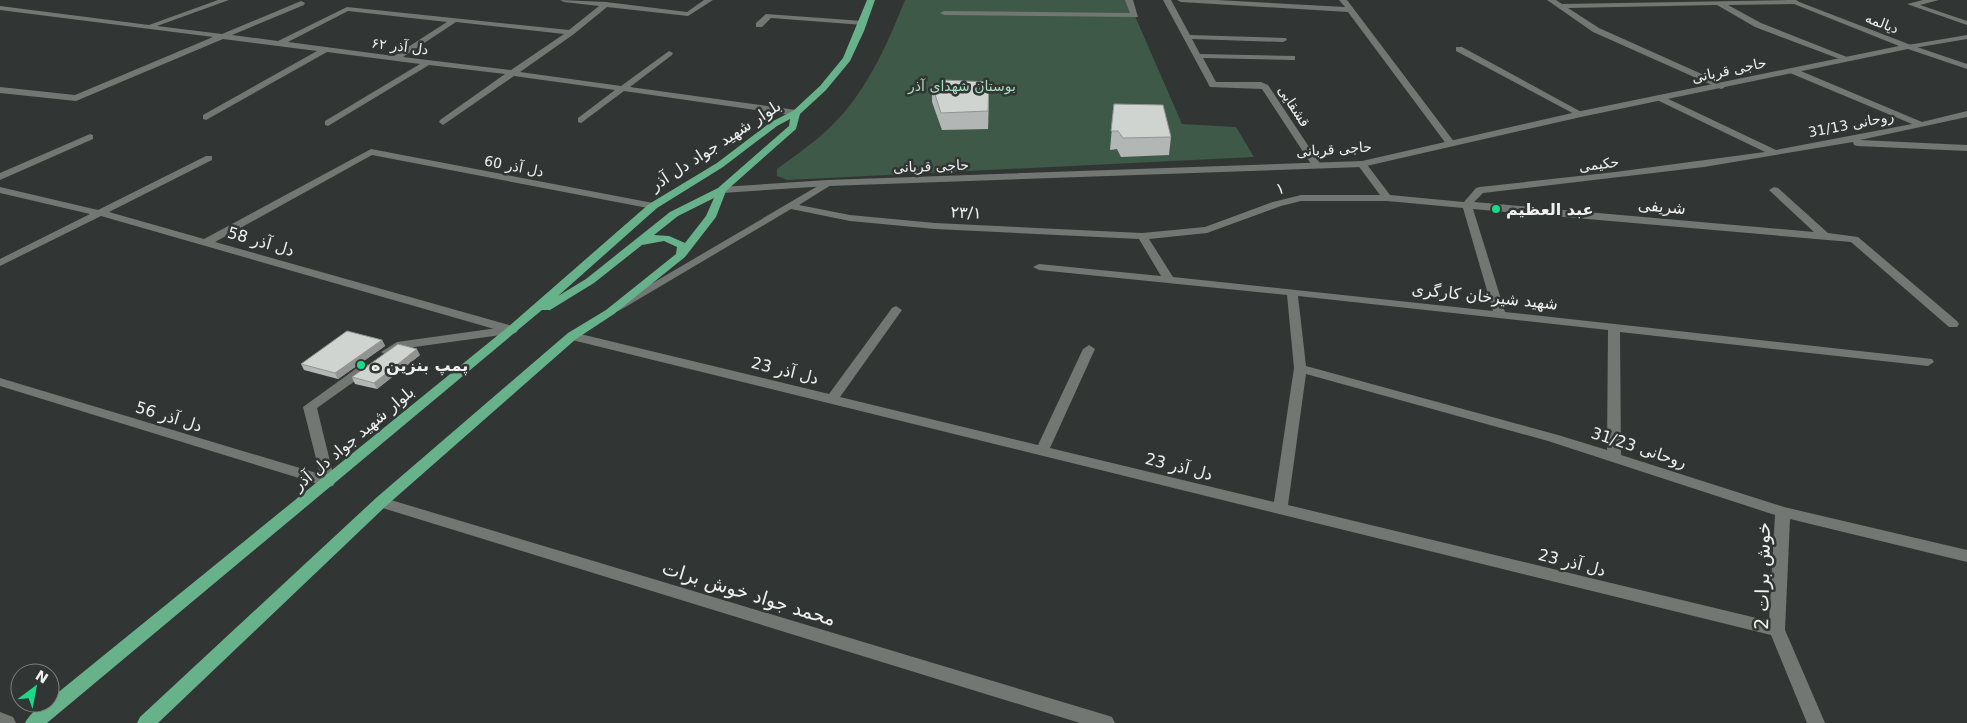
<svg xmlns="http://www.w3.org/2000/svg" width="1967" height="723" viewBox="0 0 1967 723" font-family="'DejaVu Sans',Vazirmatn,sans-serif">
	<rect width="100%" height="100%" fill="#313533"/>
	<path fill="#3e5948" d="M905 0H1128L1182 124 1236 127 1254 157 787 180 777 176V169C793 157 811 145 826 131 865 96 886 47 905 0Z"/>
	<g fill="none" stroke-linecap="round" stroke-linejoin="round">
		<g fill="#727774" fill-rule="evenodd">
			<path d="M512 326 518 330 516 333 400 349 387 356 381 352 397 342Z"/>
			<path d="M365 364 369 365 371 368 369 371 317 408 335 482 333 486H323L303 407 361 365Z"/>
		</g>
		<g fill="#727774" fill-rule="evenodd">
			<path d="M218 0H229L157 26 222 34 301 1 305 3 304 5 232 35 278 41 347 7 569 30 599 6 564 2 560 0 606 2 687 12 704 0H713L688 16 607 7 574 34 520 72 621 86 669 51 673 53 672 55 630 87 796 110 800 113 796 116 624 91 581 123 578 122V118L615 90 514 76 443 125 439 122 440 120 505 74 429 65 328 126 325 125V121L420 64 327 52 206 120 203 119V115L317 51 223 39 76 101 0 93V87L75 95 213 37 0 10V6L149 25ZM348 11 447 22 394 56 288 42ZM456 22 564 34 511 70 403 57Z"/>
			<path d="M1125 0H1133L1138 17 944 15 940 13 944 11 1130 13Z"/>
			<path d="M1163 0H1171L1190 35 1286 38 1287 40 1283 42 1192 39 1200 54 1295 56V60H1292L1203 58 1216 82H1261L1268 85 1321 165 1319 167H1313L1262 89 1210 87Z"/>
			<path d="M1177 0H1217L1345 7 1339 0H1347L1455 143 1450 146 1447 145 1348 12 1181 2Z"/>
			<path d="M1547 0H1556L1562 4 1796 0 1799 2 1795 4 1728 5 1761 23 1852 59 1845 61 1755 27 1717 5 1568 8 1599 28 1724 84V88L1721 89 1593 32Z"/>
			<path d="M1923 0H1939L1920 5 1967 21V25L1907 4Z"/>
			<path d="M766 14 863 21 867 23 863 25 771 18 762 27H756V23Z"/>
			<path d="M1967 35V39L1908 49 1904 47 1908 45Z"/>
			<path d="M1456 47H1462L1585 114 1584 116H1578L1456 51Z"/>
			<path d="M1790 69H1796L1922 122 1967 111V117L1860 140 1967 145V151L1857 146 1854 145 1853 142 1704 167 1483 193 1474 202 1814 232 1769 190 1774 187 1778 188 1828 233 1858 237 1957 321 1959 324 1957 327H1949L1851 242 1473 209 1505 312 1932 359 1934 362 1928 366 1620 332 1621 455 1784 507 1967 550V562L1790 519 1785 630 1825 723H1807L1771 635 572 340 566 336 572 332 829 394 892 308 896 306 902 310 840 397 1038 445 1083 349 1089 345 1095 349 1050 448 1274 502 1294 368 1287 295 1039 270 1033 267 1039 264 1161 276 1139 239 935 229 850 221 791 209 622 309 618 311 612 307 828 180 833 183 831 185 799 205 850 215 935 223 1142 233 1205 227 1273 202 1301 195H1380L1357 164 1362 161 1365 162 1390 195 1464 202 1476 188 1480 187 1615 172 1765 152 1657 100V96L1660 95 1776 150 1912 124 1790 73ZM1301 201H1387L1463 208 1493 311 1173 277 1149 239 1207 233 1281 206ZM1298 296 1608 330 1607 450 1558 435 1306 366ZM1306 374 1548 441 1775 515 1769 621 1288 505Z"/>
			<path d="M90 134 93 135V139L0 180V173Z"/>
			<path d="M371 149 653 203 658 206 653 209 372 155 215 242 516 327 518 330 512 334 101 216 0 266V259L90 214 0 193V187L98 210 206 156H212V160L109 212 204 239Z"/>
			<path d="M0 378 333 478 335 482 333 486 328 487 0 386Z"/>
			<path d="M0 712 13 717 16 723H0Z"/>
		</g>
		<path fill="#727774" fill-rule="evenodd" d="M381 497 1106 715 1112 717 1115 723H1080L376 506 374 502 376 498Z"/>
		<path fill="#727774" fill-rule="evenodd" d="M1784 0H1794L1911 45 1967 64V69L1908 49 1581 117 1362 167 828 186 722 193 717 190 722 187 828 180 1362 161 1581 111 1899 46Z"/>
		<path fill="#67b28a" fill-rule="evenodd" d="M867 0H875L864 31 850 61 826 90 800 114 796 129 726 191 716 217 685 257 614 314 576 339 386 506 158 723H137L140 717 376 498 568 333 606 310 676 254 677 247 664 241 642 245 594 283 550 310H542L47 723H25C29 715 41 703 50 703V699L508 327 649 204 717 163 771 122 793 111 820 86 843 58ZM790 119 789 126 718 188 670 212 586 279 558 296 657 208 723 167 777 126ZM714 198 706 216 685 243 669 236 654 235 678 216Z"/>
	</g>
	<g fill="#b2b6b4">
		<path d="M989 82 988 129 942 130 932 102V85H941Z"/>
		<path d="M1114 104 1171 137 1169 155 1121 157 1117 149 1110 150Z"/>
		<path d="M382 340 385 346 338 379 304 370 301 364Z"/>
		<path d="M420 355 377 389 355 384 352 377Z"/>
	</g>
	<g fill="#919492">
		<path d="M989 82V99L988 129V111Z"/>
		<path d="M382 340 385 346 338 379 335 373Z"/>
		<path d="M417 349 420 355 377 389 374 383Z"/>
	</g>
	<g fill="#cfd4d1" stroke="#919492">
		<path d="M943 80 989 82 988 111 941 113 932 85H941Z"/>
		<path d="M1114 104 1163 105 1171 137 1123 138 1118 131H1111Z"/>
		<path d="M347 331 382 340 335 373 301 364Z"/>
		<path d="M398 344 417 349 374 383 352 377Z"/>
	</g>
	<g fill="#1bd988" stroke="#313533" stroke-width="2">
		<circle cx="1496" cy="209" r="5"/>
		<circle cx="361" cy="365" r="5"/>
	</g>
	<g text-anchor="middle" stroke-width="5" stroke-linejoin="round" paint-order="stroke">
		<g font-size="14" fill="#eff1f0" stroke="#313533">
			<text transform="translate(1882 23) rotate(21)" y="5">دیالمه</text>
			<text transform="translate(400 46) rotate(7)" y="5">دل آذر ۶۲</text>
			<text transform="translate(1729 70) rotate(-12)" y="5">حاجی قربانی</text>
			<text transform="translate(1294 106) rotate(57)" y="5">قشقایی</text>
			<text transform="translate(1851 124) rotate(-11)" y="5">روحانی 31/13</text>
			<text transform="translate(1334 149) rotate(-4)" y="5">حاجی قربانی</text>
			<text transform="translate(1599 164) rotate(-7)" y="5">حکیمی</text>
			<text transform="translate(514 166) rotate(11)" y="5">دل آذر 60</text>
			<text transform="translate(931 166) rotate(-2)" y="5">حاجی قربانی</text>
		</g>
		<g font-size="14" fill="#a6dcbb" stroke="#313533">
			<text x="962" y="91">بوستان شهدای آذر</text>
		</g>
		<g font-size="16" fill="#eff1f0" stroke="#313533">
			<text transform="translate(715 145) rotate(-33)" y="6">بلوار شهید جواد دل آذر</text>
			<text transform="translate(1280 188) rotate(-14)" y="6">۱</text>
			<text transform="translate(1662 206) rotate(5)" y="6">شریفی</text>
			<text transform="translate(966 212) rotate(3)" y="6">۲۳/۱</text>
			<text transform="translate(261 241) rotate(16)" y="6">دل آذر 58</text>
			<text transform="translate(1485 296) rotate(6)" y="6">شهید شیرخان کارگری</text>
			<text transform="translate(785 370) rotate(14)" y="6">دل آذر 23</text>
			<text transform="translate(169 416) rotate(17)" y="6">دل آذر 56</text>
			<text transform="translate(353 438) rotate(-40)" y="6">بلوار شهید جواد دل آذر</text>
			<text transform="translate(1639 447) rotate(18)" y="6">روحانی 31/23</text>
			<text transform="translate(1179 466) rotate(14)" y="6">دل آذر 23</text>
			<text transform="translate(1572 562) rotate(14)" y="6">دل آذر 23</text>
		</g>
		<g font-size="16" font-weight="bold" fill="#eff1f0" stroke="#313533" text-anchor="start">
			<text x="1506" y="215">عبد العظيم</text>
			<text x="371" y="371">پمپ بنزین ه</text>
		</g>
		<g font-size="19" fill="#eff1f0" stroke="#313533">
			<text transform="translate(1762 576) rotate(-89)" y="7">خوش برات 2</text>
			<text transform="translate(749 593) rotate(17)" y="7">محمد جواد خوش برات</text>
		</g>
	</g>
	<g transform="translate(35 688) rotate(32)"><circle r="24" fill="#313533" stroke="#7d807f"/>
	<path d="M0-4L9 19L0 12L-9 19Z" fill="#1bd988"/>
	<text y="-8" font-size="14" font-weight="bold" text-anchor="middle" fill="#eff1f0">N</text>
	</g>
</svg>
